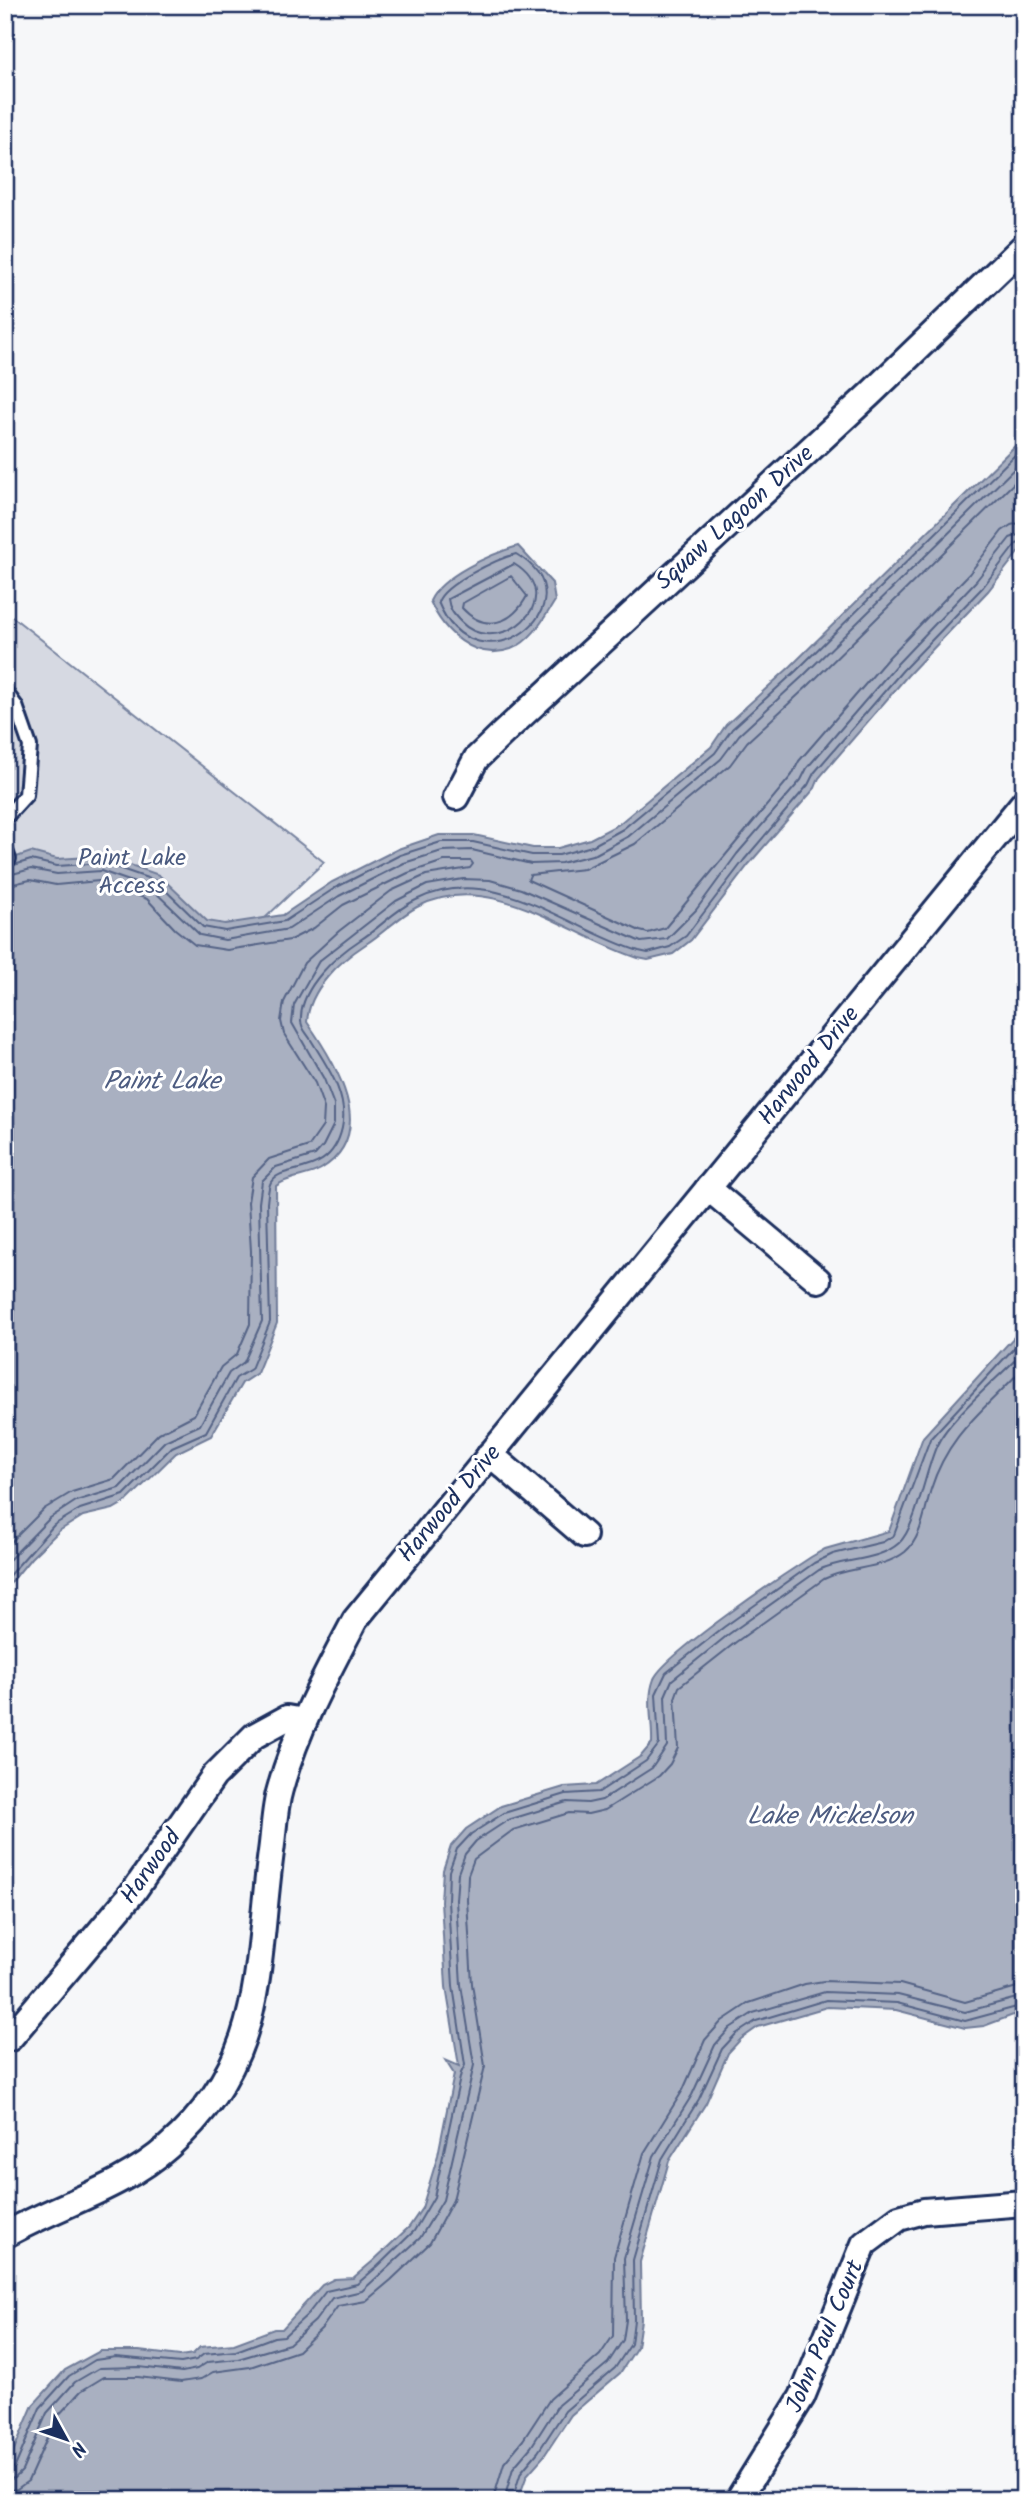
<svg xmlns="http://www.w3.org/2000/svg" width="1029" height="2505" viewBox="0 0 1029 2505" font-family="Kalam,sans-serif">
	<rect width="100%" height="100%" fill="#f6f7f9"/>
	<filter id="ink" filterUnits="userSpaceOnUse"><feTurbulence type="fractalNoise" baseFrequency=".0143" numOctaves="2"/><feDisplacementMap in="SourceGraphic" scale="14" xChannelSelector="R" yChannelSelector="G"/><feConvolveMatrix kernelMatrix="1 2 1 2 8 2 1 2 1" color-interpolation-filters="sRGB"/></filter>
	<g filter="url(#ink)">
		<path fill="#d6d9e2" stroke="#7884a0" stroke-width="2" d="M5 611 324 862 96 1079 5 1007Z"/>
		<g fill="#a9b0c1" stroke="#707c99" stroke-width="2">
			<path d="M1024 437V545L988 591 908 675 819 778 815 788 749 864 691 940 673 954 648 960 638 958C568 936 492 868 417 907 398 917 384 933 366 944 340 961 309 989 307 1022 335 1062 380 1133 321 1169 308 1177 288 1176 276 1186L277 1323 257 1373 242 1383 211 1436 176 1453 127 1501 113 1509 83 1516 59 1531 31 1558 5 1590V861L31 852 57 859 105 856 159 875 207 921 225 924 283 915 332 882 398 849 439 835H474L533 848H558L590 839 619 824 711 747 726 725 791 666Z"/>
			<path d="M518 546 552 583 555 601C544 618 532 641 511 649 474 662 443 631 430 601 441 576 491 554 518 546Z"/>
			<path d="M1024 1326V2011L984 2026 965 2028 896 2010 827 2007 758 2027 741 2039 728 2053 706 2103 669 2161 640 2262 641 2320 637 2347 620 2373 571 2415 544 2456 527 2475 518 2500H5L7 2466 33 2405 65 2370 100 2351H139L180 2356 193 2354 200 2347 234 2344 274 2329H282L322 2285 334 2279 353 2278 373 2261 409 2227 422 2208 438 2155 454 2074 445 2060 459 2066 446 1987 441 1901 443 1870 451 1846 466 1829 501 1806 564 1787 596 1785 641 1756 652 1743C653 1722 646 1700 654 1679 664 1655 783 1575 811 1557L825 1549 889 1531 923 1437Z"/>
		</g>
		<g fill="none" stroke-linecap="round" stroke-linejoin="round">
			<g stroke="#546386" stroke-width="2">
				<path d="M1024 473 809 685 747 742 730 765 635 844 584 869 530 875 528 880 640 931 648 933 665 928 792 775 799 761 889 657 969 574 1002 531 1011 525 1024 522"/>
				<path d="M516 554C600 603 477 697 438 602 444 584 497 559 516 554Z"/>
				<path d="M514 564C572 600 497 660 461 622 454 615 449 609 448 599Z"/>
				<path d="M511 576 527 596C512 624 485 633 462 608L463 603Z"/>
				<path d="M14 865 31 860 57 866 104 863 156 881 203 927 225 931 285 921 335 888 400 855 441 842H473L532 855H559L592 846 623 829 715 753 732 729 796 671 1024 446"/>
				<path d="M5 876 31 869 57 874 101 871 152 889 200 935 225 940 289 929 339 896 404 863 442 851 472 850 531 864 561 863 596 854 629 836 721 759 739 735 802 677 1024 459"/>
				<path d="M5 886 30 880 56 885 99 881 147 899 175 929 195 945 227 950 290 940 314 928 343 905 408 873 444 861H471L473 864 470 868 426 875 391 891 339 931 304 963 284 1002 281 1021 284 1034 315 1083 324 1108 323 1126 309 1146 269 1159 252 1177 248 1202 251 1251 250 1324 237 1354 221 1367 194 1415 159 1433 114 1479 72 1492 44 1509 5 1548"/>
				<path d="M5 1564 50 1518 76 1501 119 1488 165 1441 200 1425 229 1373 244 1362 262 1321 259 1203 262 1181 276 1167 315 1155 323 1146 334 1124V1105L324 1079 292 1023 294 1005 319 961 396 901 427 885 463 879 490 880 521 889 641 942 667 939 696 910 737 854 801 780 807 768 897 664 976 581 1010 538 1024 533"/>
				<path d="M5 1580 54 1525 80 1509 124 1495 172 1447 206 1432 236 1378 251 1369 270 1322 267 1203C268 1196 268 1187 271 1182 283 1162 330 1180 342 1128 349 1096 327 1066 311 1040 306 1032 300 1027 301 1017 302 986 337 955 360 940 380 928 394 910 416 900 494 861 567 929 639 951L648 953 670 947 686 936 744 860 808 785 814 773 903 670 983 587 1016 544 1024 542"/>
				<path d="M5 2471 15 2467 40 2408 69 2376 95 2360 116 2357 181 2363 196 2360 204 2354 236 2351 274 2337 284 2336 308 2314 326 2291 357 2284 378 2266 414 2231 434 2197 461 2073 465 2065 453 1986 448 1901 449 1871 457 1849 471 1834 504 1813 566 1794 599 1792 646 1761 659 1744 656 1694 666 1673 724 1627 814 1563 833 1554 883 1542 894 1535 930 1439 1024 1337"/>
				<path d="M5 2480 15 2478 22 2471 47 2413 75 2382 99 2368 139 2367 182 2372 197 2369 208 2362 238 2359 289 2344 315 2321 332 2298 362 2291 420 2238 443 2200 474 2065 461 1985 456 1900 458 1873 465 1854 476 1841 508 1820 567 1802 588 1803 602 1800 652 1768 667 1746 665 1696 672 1680 729 1634 819 1570C843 1558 878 1562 899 1543 916 1528 926 1468 937 1445 950 1417 1001 1376 1024 1351"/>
				<path d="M5 2491 17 2489 28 2481 56 2418 81 2391 104 2377H138L181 2382 201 2379 213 2372 250 2367 298 2351 322 2328 338 2306 366 2301 391 2280 430 2243 453 2200 485 2066 472 1984 467 1900 468 1875 474 1859 513 1830 569 1813 588 1814 605 1810 659 1776 670 1764 678 1748 675 1698 679 1687 736 1642 824 1579C849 1566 882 1570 905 1552 922 1538 925 1508 931 1489 949 1432 986 1409 1024 1367"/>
				<path d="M493 2500 504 2463 523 2440 550 2399 600 2355 613 2336 614 2257 644 2153 683 2090 705 2040 722 2021 749 2003 805 1984 824 1981 900 1984 965 2002 1024 1985"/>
				<path d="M504 2500 513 2468 531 2447 558 2405 608 2363 623 2340 626 2320 624 2258 654 2156 692 2095 715 2045 730 2028 753 2013 825 1992 898 1995 965 2012 1024 1996"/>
				<path d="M512 2500 521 2472 538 2452 565 2411 615 2368 631 2344 634 2320 633 2260 662 2159 699 2099 722 2049 736 2034 756 2021 826 2000 897 2003 965 2021 1024 2005"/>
			</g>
			<g stroke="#1b2f5e" stroke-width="18">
				<g id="lane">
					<path d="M5 691 16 706 30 746 26 795 5 818"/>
					<path d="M5 848 9 859"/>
				</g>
			</g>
			<g stroke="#1b2f5e" stroke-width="30">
				<g id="street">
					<path d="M456 797 476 759 503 733 869 395 1024 246"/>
					<path d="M708 1188 818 1280"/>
					<path d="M490 1454 584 1535"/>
					<path d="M10 2038 134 1891 214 1776 254 1736 287 1718 304 1721"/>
					<path d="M5 2235C58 2205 122 2188 168 2147 267 2060 255 1970 271 1852 274 1831 274 1809 280 1789 297 1728 326 1675 355 1620L1024 802"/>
					<path d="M738 2500 802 2397 864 2244 899 2218 924 2211 1024 2203"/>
				</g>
			</g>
			<use href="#lane" stroke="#fff" stroke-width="12"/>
			<use href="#street" stroke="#fff" stroke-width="24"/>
		</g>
	</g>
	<g text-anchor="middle" stroke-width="6" stroke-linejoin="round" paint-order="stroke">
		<g font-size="24" fill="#1b2f5e" stroke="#fff">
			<text transform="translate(734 517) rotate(-42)" y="8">Squaw Lagoon Drive</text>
			<text transform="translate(808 1065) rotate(-51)" y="8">Harwood Drive</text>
			<text transform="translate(449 1503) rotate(-50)" y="8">Harwood Drive</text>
			<text transform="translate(150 1866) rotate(-54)" y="8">Harwood</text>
			<text transform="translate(824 2336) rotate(-67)" y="8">John Paul Court</text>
		</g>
		<g font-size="24" fill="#4a5a7f" stroke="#fff">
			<text x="132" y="865">Paint Lake<tspan x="132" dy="28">Access</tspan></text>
		</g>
		<g font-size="26" font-style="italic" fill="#4d5c81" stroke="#fff">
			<text x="162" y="1089">Paint Lake</text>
			<text x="830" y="1824">Lake Mickelson</text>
		</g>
	</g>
	<rect width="1029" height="2505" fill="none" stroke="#fff" stroke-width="28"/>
	<rect x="14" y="14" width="1001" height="2477" fill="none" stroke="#1b2f5e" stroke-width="2.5" filter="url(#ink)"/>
	<g transform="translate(66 2439) rotate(130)" stroke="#ffffff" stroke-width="5" paint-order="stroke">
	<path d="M0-5L12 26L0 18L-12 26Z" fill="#1b2f5e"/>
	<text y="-10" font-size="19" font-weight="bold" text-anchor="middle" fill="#1b2f5e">N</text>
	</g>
</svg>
